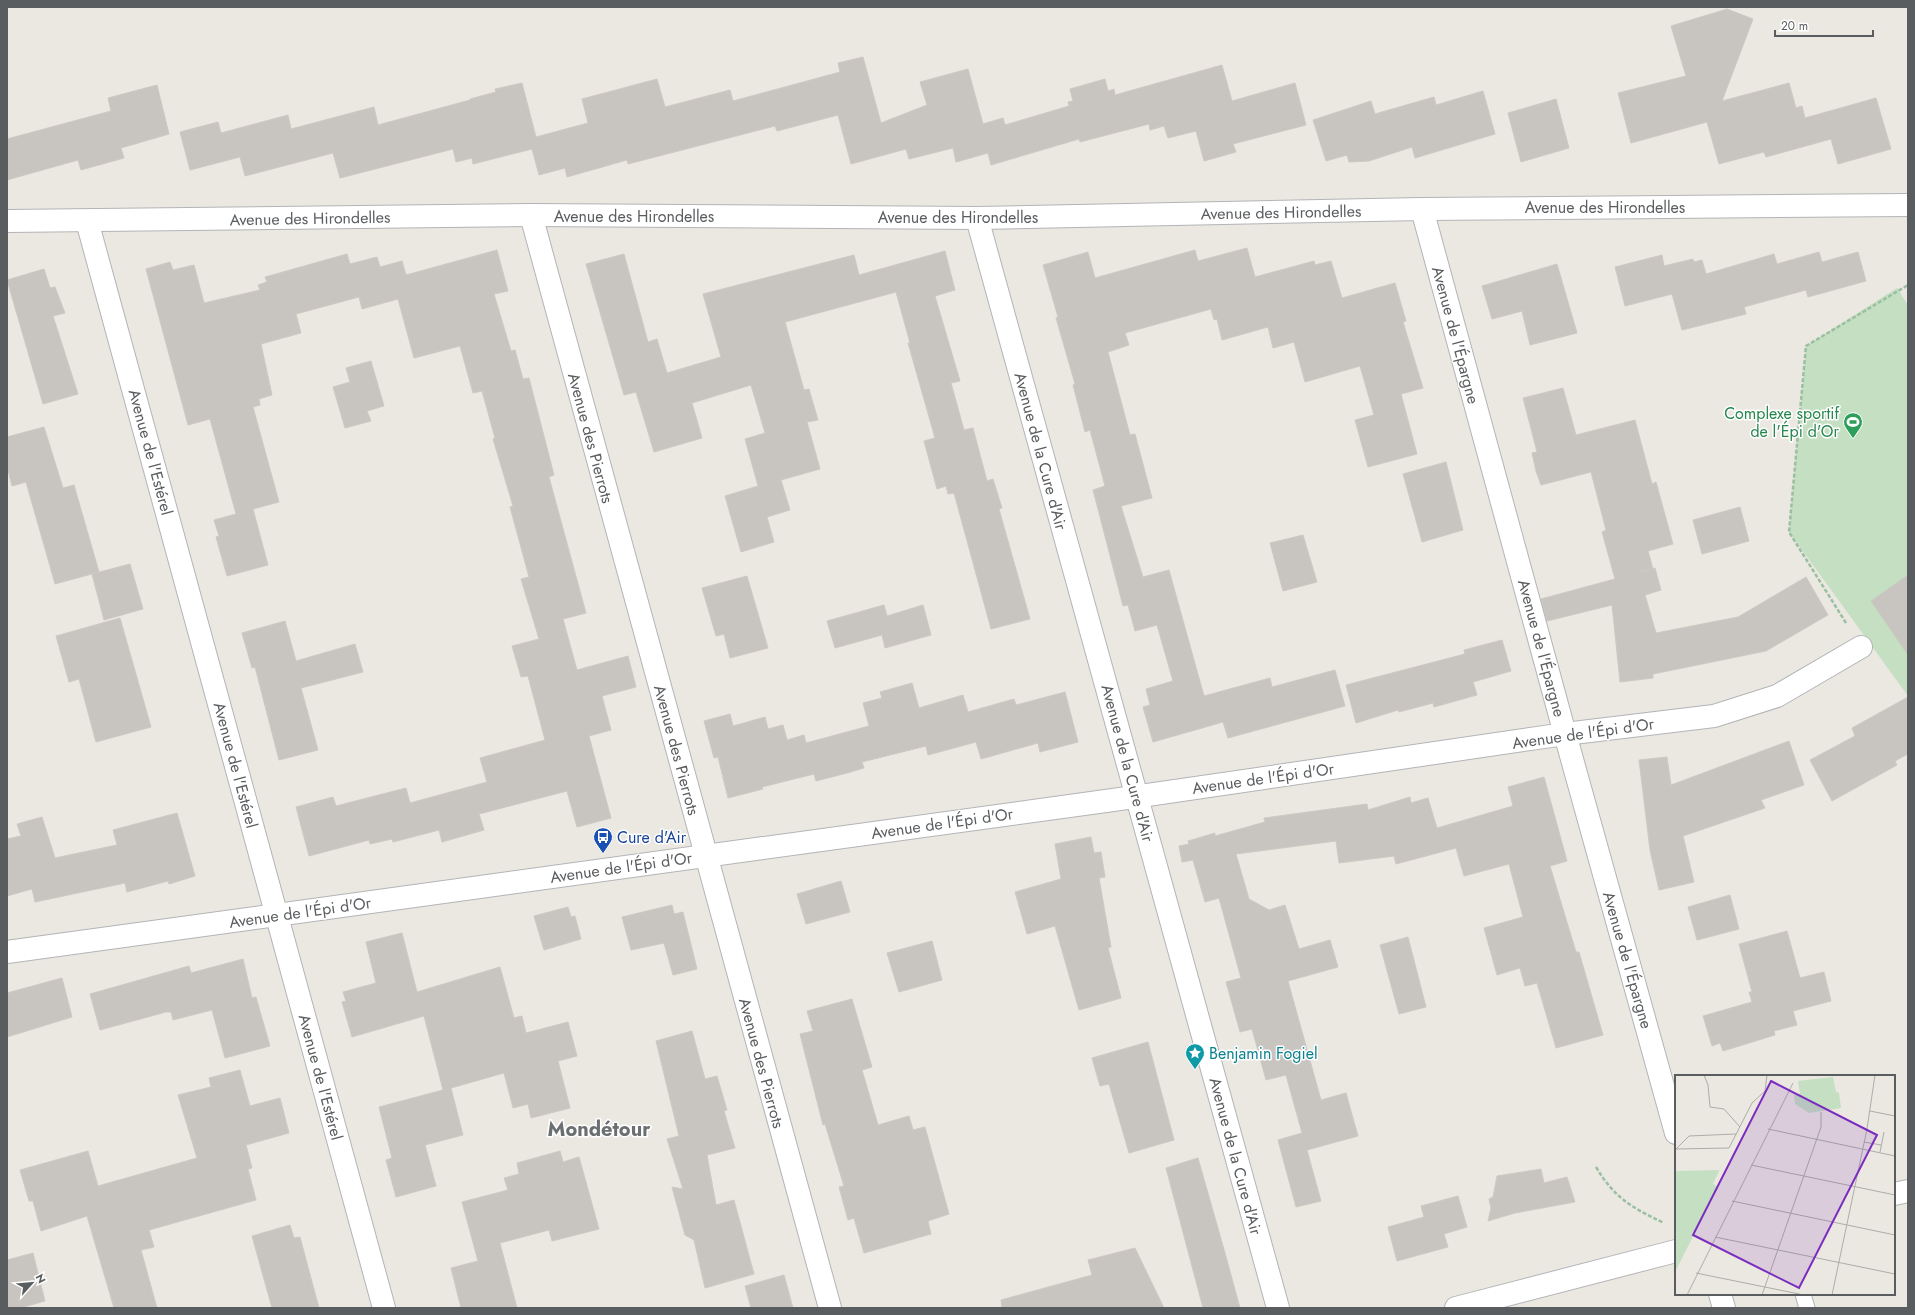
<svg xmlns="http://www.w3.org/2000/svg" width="1915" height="1315" viewBox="0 0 1915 1315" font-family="Jost,sans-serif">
	<rect width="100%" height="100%" fill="#ebe8e1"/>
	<path fill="#c4dfc1" d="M1897 288 1908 305V696L1789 532 1806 346Z"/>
	<g fill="#c8c5c0" stroke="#cec9c1">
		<path d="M1727 9 1753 19 1722 101 1789 83 1796 108 1802 106 1805 118 1876 98 1891 149 1838 164 1831 139 1766 157 1764 152 1719 164 1707 122 1631 143 1618 93 1686 76 1671 26Z"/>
		<path d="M863 57 881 123 927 105 920 82 968 69 983 124 1003 118 1005 125 1069 106 1068 102 1073 101 1070 89 1105 79 1108 91 1114 89 1115 95 1222 65 1232 101 1295 83 1306 125 1233 144 1236 152 1204 161 1196 131 1168 138 1164 126 1150 130 1149 124 1080 142 1079 139 991 165 988 153 956 162 953 148 909 159 906 149 851 164 838 115 777 131 775 126 628 164 627 160 567 177 565 168 539 175 532 149 473 164 472 158 456 162 453 149 340 178 333 153 245 176 240 157 190 170 180 132 218 122 221 133 288 115 291 129 374 107 378 125 470 100V99L496 92 495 89 522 83 536 137 588 123 582 99 657 79 665 107 730 90 733 101 840 72 838 63Z"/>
		<path d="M157 85 169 134 121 148 124 158 81 170 78 160 7 180V139L111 111 108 98Z"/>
		<path d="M1483 91 1495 134 1415 158 1412 147 1369 161 1349 162 1347 155 1326 161 1313 120 1371 101 1375 114 1434 97 1436 105Z"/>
		<path d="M1556 99 1569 148 1521 162 1508 113Z"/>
		<path d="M1247 248 1255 277 1314 261 1315 265 1331 261 1342 298 1395 283 1406 321 1403 322 1423 388 1401 394 1417 454 1368 467 1355 420 1374 415 1360 366 1305 382 1294 342 1273 348 1268 327 1222 340 1217 319 1214 320 1211 309 1125 333 1129 345 1108 352 1130 435 1135 434 1152 498 1121 506 1143 577 1169 570 1204 696 1270 678 1272 687 1335 670 1345 706 1228 738 1223 722 1153 742 1143 707 1150 705 1146 689 1173 681 1157 625 1135 631 1128 605 1123 606 1093 490 1105 486 1090 430 1085 432 1073 385 1075 384 1056 318 1058 317 1043 265 1088 252 1095 278 1195 250 1198 261Z"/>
		<path d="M497 250 508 291 494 294 511 351 515 350 523 379 529 378 554 475 549 477 586 613 563 619 577 670 628 656 636 687 602 696 611 730 589 736 611 818 577 827 567 791 479 814 484 830 442 842 439 830 393 842 392 839 370 844 369 840 309 856 296 807 333 797 336 806 406 788 410 803 487 782 480 758 545 740 528 676 521 677 512 646 539 639 521 579 529 577 510 507 513 506 493 439 495 438 482 391 473 393 460 346 414 358 398 299 362 309 359 297 296 314 301 333 261 344 272 395 259 399 260 405 253 407 279 502 253 509 268 565 227 576 216 537 219 536 214 520 236 514 210 419 188 425 146 269 170 262 173 270 194 265 204 303 260 290 258 285 267 282 265 277 347 254 350 264 377 257 380 267 402 261 406 275Z"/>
		<path d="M945 251 955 290 935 296 960 381 951 383 964 430 973 428 987 481 993 479 1002 508 999 509 1030 619 991 629 954 493 948 494 946 486 937 489 924 441 935 438 908 343H910L896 292 785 322 804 390 809 389 818 420 807 422 820 469 781 480 790 510 767 517 774 542 741 552 725 496 758 486 745 439 765 433 751 385 692 403 702 438 654 452 636 392 624 395 586 264 624 254 648 342 657 339 667 373 721 357 703 294 854 255 859 275Z"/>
		<path d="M1819 252 1822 262 1858 252 1866 281 1808 297 1806 290 1744 307 1746 314 1682 330 1672 294 1625 306 1615 267 1662 255 1664 266 1693 259 1694 262 1702 260 1706 274 1774 254 1777 264Z"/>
		<path d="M1557 264 1577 333 1530 345 1522 311 1492 319 1482 286Z"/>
		<path d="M44 269 50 288 55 287 65 313 53 316 78 394 43 404 7 280Z"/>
		<path d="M371 361 384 406 367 411 371 421 345 428 333 387 350 382 346 368Z"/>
		<path d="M1563 388 1576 435 1635 420 1652 484 1656 482 1673 544 1648 551 1653 569 1639 572 1655 568 1661 590 1645 595 1656 633 1738 617 1806 577 1828 615 1766 651 1653 674V678L1620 682 1612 605 1547 621 1541 599 1615 579 1602 532 1606 530 1591 472 1541 485 1536 471 1532 453 1537 452 1523 398Z"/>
		<path d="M44 427 63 488 74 485 99 572 55 584 26 482 12 486 7 466V437Z"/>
		<path d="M1446 462 1463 530 1422 542 1403 474Z"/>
		<path d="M1740 507 1749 541 1702 554 1693 520Z"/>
		<path d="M1303 535 1317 582 1283 591 1270 543Z"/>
		<path d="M130 564 143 609 104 620 92 574Z"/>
		<path d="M1908 575V655L1871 601Z"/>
		<path d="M747 576 768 648 730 658 724 634 716 636 702 588Z"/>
		<path d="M884 605 887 616 923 605 931 635 885 648 882 635 835 648 827 621Z"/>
		<path d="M120 618 151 727 96 742 79 679 69 682 56 636Z"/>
		<path d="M285 621 296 661 355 644 363 672 301 688 318 750 279 760 255 667 252 668 242 633Z"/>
		<path d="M1502 640 1511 671 1473 682 1477 695 1434 707 1433 703 1399 712 1398 710 1356 723 1346 685 1465 654 1464 650Z"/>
		<path d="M912 683 919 708 963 695 968 712 1014 699 1016 705 1065 692 1078 742 1040 752 1038 743 981 759 976 742 928 755 926 746 862 762 864 768 847 773 816 781 814 774 762 787 763 789 728 798 718 757 714 758 704 721 730 714 733 726 765 717 768 729 783 725 787 740 804 735 806 743 869 726 863 703 882 698 880 692Z"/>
		<path d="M1908 697V754L1895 761 1897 765 1832 801 1810 760 1855 736 1852 728Z"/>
		<path d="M1789 741 1804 785 1761 800 1765 808 1683 836 1694 882 1659 890 1650 850 1639 760 1667 757 1671 785Z"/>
		<path d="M1544 777 1567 861 1550 866 1576 952H1579L1603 1035 1556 1048 1537 983 1525 986 1520 968 1497 975 1484 928 1523 917 1509 864 1464 876 1456 848 1396 864 1394 856 1339 863 1336 841 1236 854 1249 899 1269 910 1285 905 1299 949 1330 940 1338 967 1288 981 1321 1100 1346 1093 1358 1136 1307 1150 1321 1201 1296 1207 1278 1140 1302 1133 1286 1075 1266 1080 1252 1029 1240 1032 1226 982 1241 978 1219 898 1205 902 1193 860 1182 862 1179 846 1189 844 1188 841 1215 833V836L1265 822 1264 818 1367 804 1368 810 1410 797 1411 803 1428 798 1437 828 1513 806 1508 787Z"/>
		<path d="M177 813 195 876 169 884 168 881 127 892 125 883 35 902 32 889 7 896V839L21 836 17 824 42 817 55 858 117 845 113 830Z"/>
		<path d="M1091 837 1094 853 1101 852 1105 877 1099 878 1111 947 1108 948 1121 998 1079 1010 1055 926 1027 934 1015 892 1061 879 1055 844Z"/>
		<path d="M841 881 850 912 806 924 797 894Z"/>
		<path d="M1730 895 1739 929 1697 940 1688 907Z"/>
		<path d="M672 905 674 914 683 912 697 969 673 975 664 943 631 950 622 917Z"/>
		<path d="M568 907 571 917 575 916 581 939 544 950 534 916Z"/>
		<path d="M1787 931 1800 978 1824 972 1831 1001 1793 1011 1797 1025 1774 1031 1775 1035 1723 1051 1720 1043 1712 1046 1703 1016 1752 1002 1749 992H1752L1739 944Z"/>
		<path d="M402 933 417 992 500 967 514 1018 522 1016 526 1033 568 1022 577 1056 558 1061 570 1108 531 1118 528 1104 513 1108 504 1073 451 1088 463 1135 425 1145 436 1186 396 1197 386 1160 392 1158 379 1107 443 1090 424 1016 352 1037 342 1002 346 1001 343 992 376 983 366 942Z"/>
		<path d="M1408 937 1426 1007 1399 1014 1380 945Z"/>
		<path d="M932 941 942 980 899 992 887 953Z"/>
		<path d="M243 959 252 998 256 997 270 1046 225 1058 212 1010 173 1020 171 1012H166L100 1030 90 994 189 966 191 973Z"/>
		<path d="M62 978 72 1017 7 1037V993Z"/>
		<path d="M852 999 872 1067 862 1070 878 1125 909 1116 913 1130 925 1127 949 1214 928 1221 931 1234 864 1253 854 1218 848 1220 839 1187 844 1186 825 1124 823 1125 800 1034 813 1031 807 1011Z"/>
		<path d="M692 1031 705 1079 717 1076 727 1110 724 1111 735 1148 707 1155 716 1205 734 1200 754 1274 705 1288 694 1240 685 1235 672 1187 683 1189 667 1139 679 1136 656 1041Z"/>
		<path d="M1148 1042 1174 1140 1129 1153 1109 1084 1100 1086 1092 1058Z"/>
		<path d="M240 1070 250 1106 280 1098 289 1133 246 1145 252 1168 248 1169 256 1200 149 1230 154 1247 141 1250 157 1308H114L87 1216 41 1231 33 1201H29L20 1170 88 1151 98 1186 197 1158 178 1095 211 1087 209 1078Z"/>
		<path d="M560 1151 563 1162 579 1157 599 1229 552 1241 549 1230 500 1243 517 1308H461L451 1268 478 1261 462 1202 508 1190 504 1178 519 1174 517 1163Z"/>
		<path d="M1198 1158 1225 1253 1240 1308H1203L1166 1168Z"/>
		<path d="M1541 1169 1544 1183 1567 1177 1575 1202 1515 1213 1488 1221 1491 1208 1489 1199 1493 1197 1497 1176Z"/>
		<path d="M1458 1196 1467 1227 1444 1234 1448 1247 1397 1261 1388 1227 1424 1217 1421 1206Z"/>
		<path d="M290 1225 294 1238 300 1237 319 1308H272L252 1236Z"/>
		<path d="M1135 1248 1164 1308H1002L1001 1300 1092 1275 1088 1260Z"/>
		<path d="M33 1253 45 1301 20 1308H7V1260Z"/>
		<path d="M784 1275 793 1308H751L745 1286Z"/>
	</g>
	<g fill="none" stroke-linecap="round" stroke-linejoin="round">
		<g stroke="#b2b4b7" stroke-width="17">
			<path id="lane" d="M1803 1294 1807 1308"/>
		</g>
		<g stroke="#b2b4b7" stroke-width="24">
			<g id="street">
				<path d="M1422 209 1565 734 1676 1133"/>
				<path d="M531 215 830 1308"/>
				<path d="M977 218 1278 1308"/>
				<path d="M7 221 531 215 977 218 1422 209 1908 205"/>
				<path d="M87 221 384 1308"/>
				<path d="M7 952 1113 800 1565 734 1714 716 1777 696 1861 647"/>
				<path d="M1894 1194 1908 1191"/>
				<path d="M1720 1294 1724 1308"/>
				<path d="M1456 1308 1676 1251"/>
			</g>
		</g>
		<g stroke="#9bbfa1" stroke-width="2.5" stroke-dasharray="4 2" stroke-linecap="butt">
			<path d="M1846 623 1789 532 1806 346 1908 285"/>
			<path d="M1596 1167C1615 1199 1633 1208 1664 1223"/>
		</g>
		<use href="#lane" stroke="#fff" stroke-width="15"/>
		<use href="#street" stroke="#fff" stroke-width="22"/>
	</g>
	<defs>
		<g id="stadium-pin" transform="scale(1)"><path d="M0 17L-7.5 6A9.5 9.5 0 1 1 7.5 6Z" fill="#2e9e5b" stroke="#fff"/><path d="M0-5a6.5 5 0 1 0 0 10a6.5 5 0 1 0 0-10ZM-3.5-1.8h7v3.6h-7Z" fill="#fff"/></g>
		<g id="bus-pin" transform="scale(1)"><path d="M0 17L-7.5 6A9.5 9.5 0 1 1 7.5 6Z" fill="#1a4fb4" stroke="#fff"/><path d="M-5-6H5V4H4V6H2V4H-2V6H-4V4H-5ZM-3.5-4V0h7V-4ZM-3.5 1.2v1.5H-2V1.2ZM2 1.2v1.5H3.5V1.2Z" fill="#fff"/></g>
		<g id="sight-pin" transform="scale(1)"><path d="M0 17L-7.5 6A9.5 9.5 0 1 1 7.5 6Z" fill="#0f9aa8" stroke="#fff"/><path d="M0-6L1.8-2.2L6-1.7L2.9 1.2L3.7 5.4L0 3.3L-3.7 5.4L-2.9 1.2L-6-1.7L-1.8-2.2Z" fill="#fff"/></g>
	</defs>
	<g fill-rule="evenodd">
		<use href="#stadium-pin" x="1853" y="422"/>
		<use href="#bus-pin" x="603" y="837"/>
		<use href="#sight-pin" x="1195" y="1053"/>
	</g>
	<g text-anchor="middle" stroke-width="3" stroke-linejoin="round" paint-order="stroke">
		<g font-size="16" fill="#5a5d60" stroke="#fff">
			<text x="1605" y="213">Avenue des Hirondelles</text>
			<text transform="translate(1281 212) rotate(-1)" y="6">Avenue des Hirondelles</text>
			<text x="634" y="222">Avenue des Hirondelles</text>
			<text x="958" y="223">Avenue des Hirondelles</text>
			<text transform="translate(310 218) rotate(-1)" y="6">Avenue des Hirondelles</text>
			<text transform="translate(1456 335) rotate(75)" y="6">Avenue de l'Épargne</text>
			<text transform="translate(591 438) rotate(75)" y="6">Avenue des Pierrots</text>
			<text transform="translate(1041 451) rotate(75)" y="6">Avenue de la Cure d'Air</text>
			<text transform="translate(151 452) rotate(75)" y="6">Avenue de l'Estérel</text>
			<text transform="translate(1542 648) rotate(75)" y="6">Avenue de l'Épargne</text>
			<text transform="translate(1583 733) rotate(-8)" y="6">Avenue de l'Épi d'Or</text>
			<text transform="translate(677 750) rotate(75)" y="6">Avenue des Pierrots</text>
			<text transform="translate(1128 763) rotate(75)" y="6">Avenue de la Cure d'Air</text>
			<text transform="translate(236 765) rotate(75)" y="6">Avenue de l'Estérel</text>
			<text transform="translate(1263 778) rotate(-8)" y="6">Avenue de l'Épi d'Or</text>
			<text transform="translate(942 823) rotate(-8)" y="6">Avenue de l'Épi d'Or</text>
			<text transform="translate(621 867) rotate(-8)" y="6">Avenue de l'Épi d'Or</text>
			<text transform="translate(300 912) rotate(-8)" y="6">Avenue de l'Épi d'Or</text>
			<text transform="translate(1628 960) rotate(74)" y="6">Avenue de l'Épargne</text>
			<text transform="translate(762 1063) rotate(75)" y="6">Avenue des Pierrots</text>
			<text transform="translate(321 1077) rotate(75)" y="6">Avenue de l'Estérel</text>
			<text transform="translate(1236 1156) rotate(75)" y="6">Avenue de la Cure d'Air</text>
		</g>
		<g font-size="16" fill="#27864d" stroke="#fff" text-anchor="end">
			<text x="1839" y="419">Complexe sportif<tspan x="1839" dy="18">de l'Épi d'Or</tspan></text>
		</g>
		<g font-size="16" fill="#164399" stroke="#fff" text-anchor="start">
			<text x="617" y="843">Cure d'Air</text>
		</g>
		<g font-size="16" fill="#0d838f" stroke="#fff" text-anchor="start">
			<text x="1209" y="1059">Benjamin Fogiel</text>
		</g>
		<g font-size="20" font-weight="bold" fill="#6b6f72" stroke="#fff">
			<text x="599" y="1136">Mondétour</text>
		</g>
	</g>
	<g transform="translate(1675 1075)">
		<rect width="220" height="220" fill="#ebe8e1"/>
		<path d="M158 2 161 17 164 18 166 33 134 38 120 29 119 20 125 19 123 6ZM48 87 38 109 43 112 0 197V96L44 95Z" fill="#c4dfc1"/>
		<path fill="none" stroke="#adaca9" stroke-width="1" d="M29 0 33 10 35 32 49 34 65 52M195 36 220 41M93 54 220 81M189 67 206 70M1 74 54 73 77 28 90 16 92 0M1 74 14 61 61 59M205 77 209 57M76 90 220 120M57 126 220 160M40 162 220 199M21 198 129 220M12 220 118 8M87 220 146 52V37M157 220 192 54 200 0"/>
		<path fill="#7b2cbf" fill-opacity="0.15" stroke="#7b2cbf" stroke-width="2" d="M96 6 202 60 124 213 18 160Z"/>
		<rect width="220" height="220" fill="none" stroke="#5a5d60" stroke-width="2"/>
	</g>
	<rect width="1915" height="1315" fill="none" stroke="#5a5d60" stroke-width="16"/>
	<g transform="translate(32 1283) rotate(63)" stroke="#ffffff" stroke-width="3" paint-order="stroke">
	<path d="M0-3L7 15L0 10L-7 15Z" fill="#5a5d60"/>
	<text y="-6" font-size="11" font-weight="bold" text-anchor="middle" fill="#5a5d60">N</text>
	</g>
	<path d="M1775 30v6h98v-6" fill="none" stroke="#5a5d60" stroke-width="2"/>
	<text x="1781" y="30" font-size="12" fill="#5a5d60" stroke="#ffffff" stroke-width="3" paint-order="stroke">20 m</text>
</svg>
